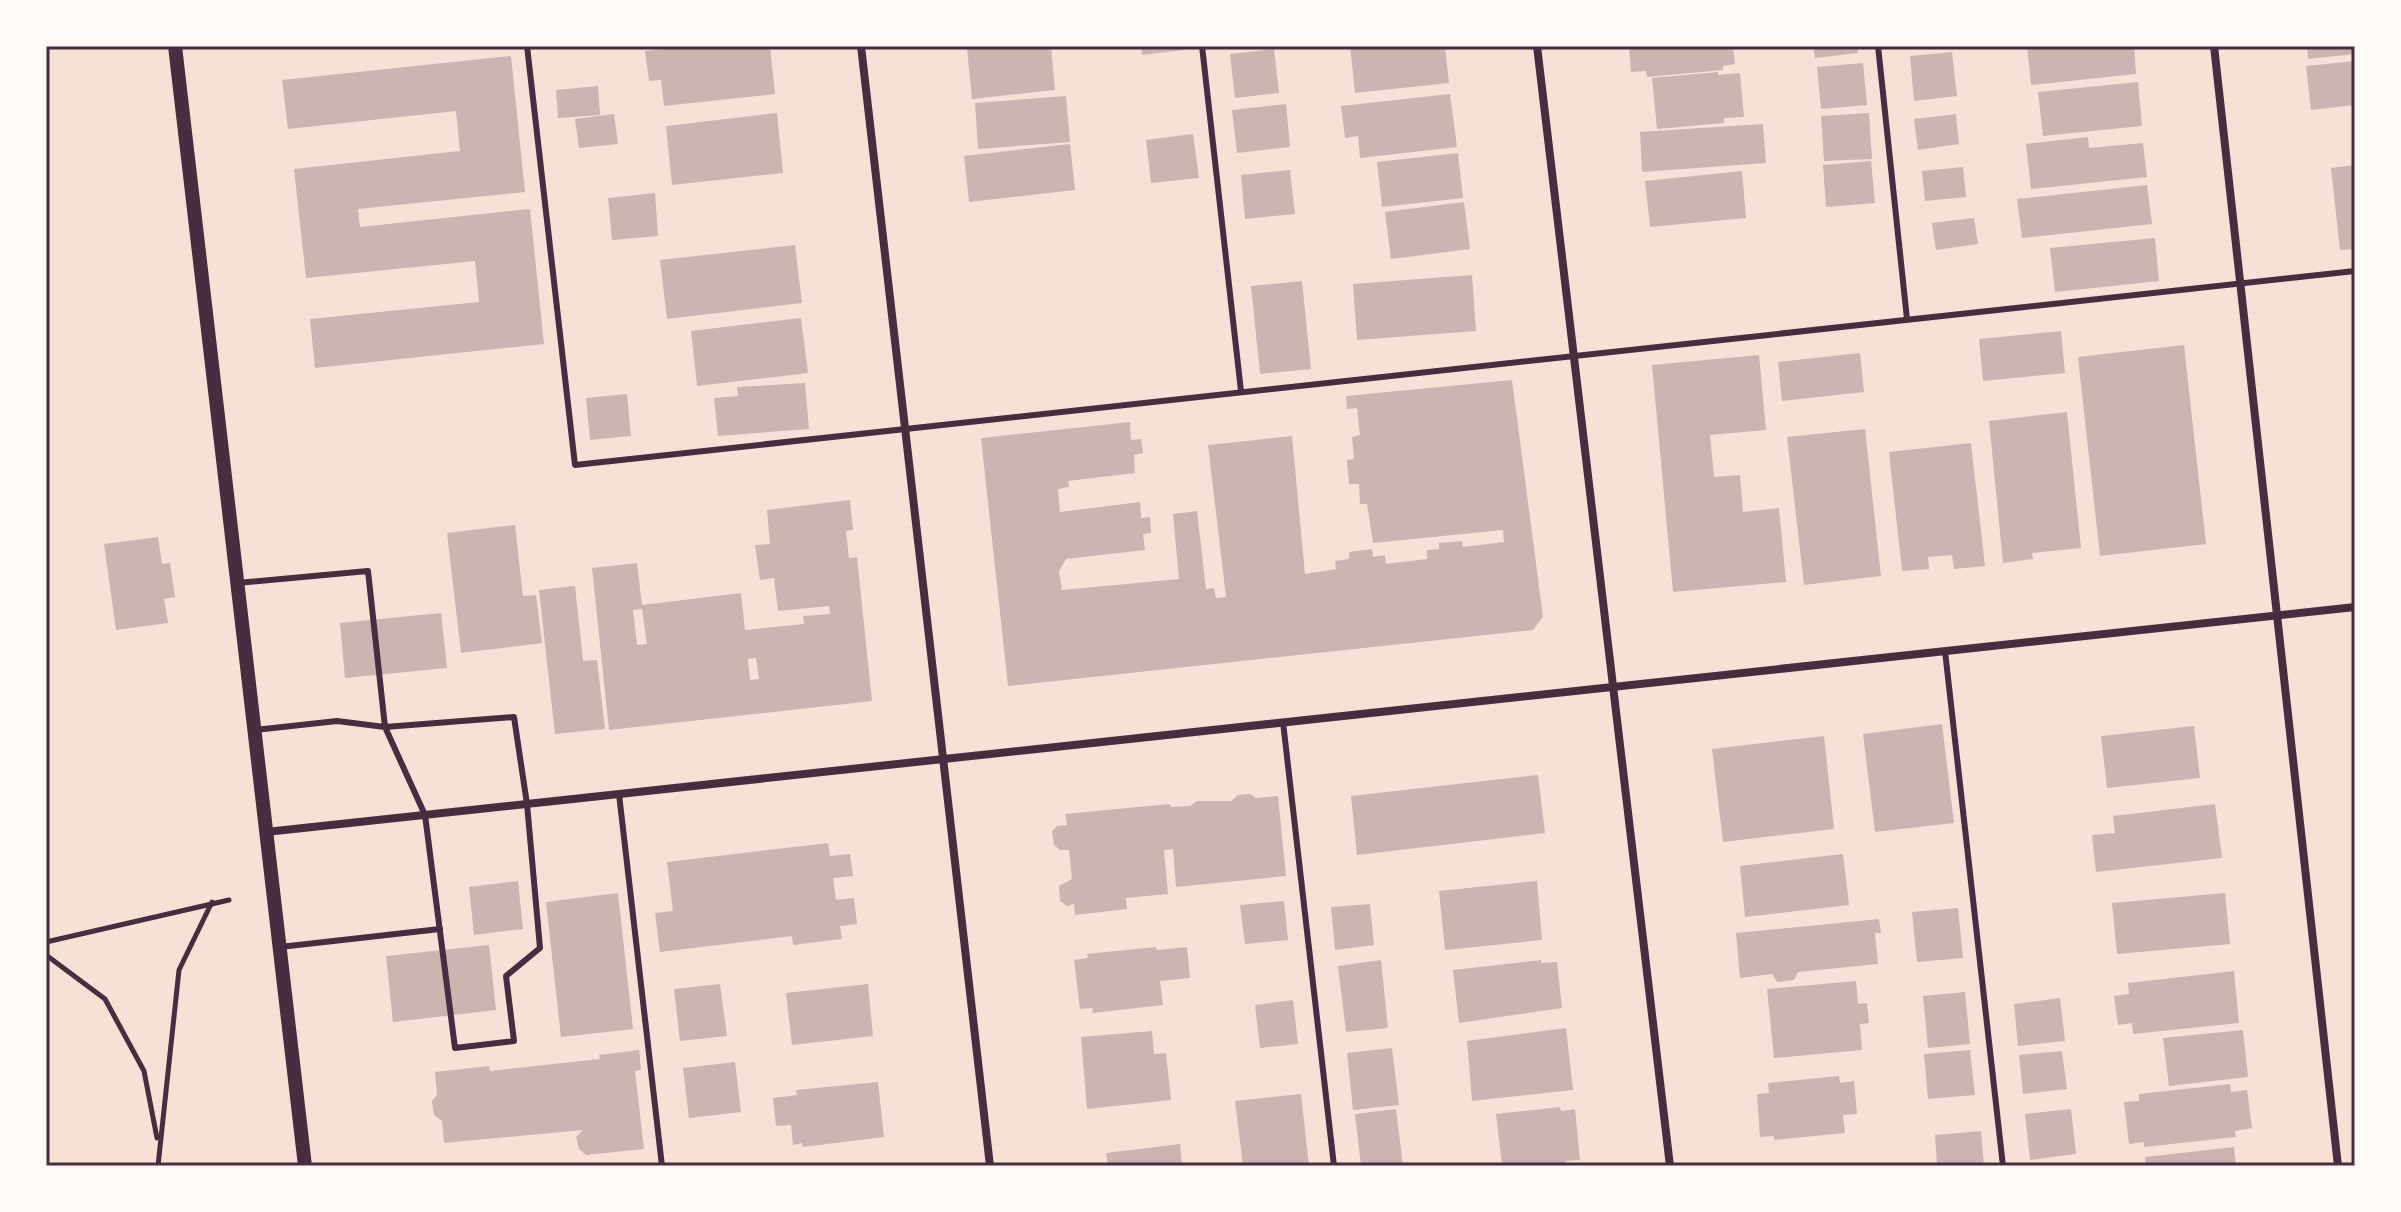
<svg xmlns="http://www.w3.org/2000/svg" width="2401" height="1212" viewBox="0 0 2401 1212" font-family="'Source Sans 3',sans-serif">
	<rect width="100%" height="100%" fill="#f7e1d7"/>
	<g fill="#ccb4b1" fill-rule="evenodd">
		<path d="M693 46H770L775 94 664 106 661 80 649 81 645 51Z"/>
		<path d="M1000 46H1051L1055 90 972 99 967 49Z"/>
		<path d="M1141 46H1183L1184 50 1142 55Z"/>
		<path d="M1350 46H1445L1449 83 1355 93Z"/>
		<path d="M1629 46H1733L1735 64 1723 66V70L1647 77 1646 71 1631 72Z"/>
		<path d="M1813 46H1857L1858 53 1815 58Z"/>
		<path d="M2027 46H2134L2136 74 2031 85Z"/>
		<path d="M2307 46H2355V54L2308 59Z"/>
		<path d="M1274 49 1279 93 1235 98 1230 54Z"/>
		<path d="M1952 52 1957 96 1914 101 1910 56Z"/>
		<path d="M511 56 525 192 358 209 360 227 530 209 544 344 315 368 310 319 479 302 475 261 306 278 294 169 460 151 456 111 288 129 282 80Z"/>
		<path d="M2355 61V105L2311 110 2306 66Z"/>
		<path d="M1863 63 1867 105 1821 109 1817 67Z"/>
		<path d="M1718 72V75L1740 73 1744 117 1724 118V123L1657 129 1652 78Z"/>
		<path d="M2138 82 2142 126 2043 136 2038 92Z"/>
		<path d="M598 86 600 115 558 118 556 90Z"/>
		<path d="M1450 94 1457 147 1360 158 1358 136 1345 138 1341 106Z"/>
		<path d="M1066 96 1070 142 978 149 975 103Z"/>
		<path d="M1286 104 1290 147 1237 153 1232 110Z"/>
		<path d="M777 113 783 173 672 185 666 126Z"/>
		<path d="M1869 113 1872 159 1824 161 1821 116Z"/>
		<path d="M614 114 618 144 579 148 575 119Z"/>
		<path d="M1956 114 1959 144 1918 150 1914 119Z"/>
		<path d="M1763 124 1766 163 1642 172 1640 132Z"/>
		<path d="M1193 134 1199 178 1151 183 1146 140Z"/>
		<path d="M2088 137 2089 148 2143 143 2147 177 2031 189 2026 144Z"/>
		<path d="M1070 144 1075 190 969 202 964 156Z"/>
		<path d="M1458 153 1463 198 1382 207 1377 162Z"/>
		<path d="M1871 161 1875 203 1826 207 1823 165Z"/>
		<path d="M2355 165V249L2340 250 2331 168Z"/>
		<path d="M1963 167 1966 197 1925 201 1922 171Z"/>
		<path d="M1290 170 1295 214 1245 219 1241 175Z"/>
		<path d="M1742 171 1746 218 1650 227 1645 181Z"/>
		<path d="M2147 185 2152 224 2022 238 2017 199Z"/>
		<path d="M655 193 658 236 612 240 608 198Z"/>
		<path d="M1464 202 1470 249 1391 259 1385 212Z"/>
		<path d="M1974 218 1978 244 1936 250 1932 223Z"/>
		<path d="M2155 238 2159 281 2055 292 2050 248Z"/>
		<path d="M795 245 802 303 667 319 660 260Z"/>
		<path d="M1472 275 1476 331 1357 340 1353 284Z"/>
		<path d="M1302 281 1311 369 1260 374 1251 286Z"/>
		<path d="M801 318 808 373 697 386 691 331Z"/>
		<path d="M2061 331 2065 373 1983 381 1979 339Z"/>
		<path d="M2184 345 2206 544 2100 556 2078 357Z"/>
		<path d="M1860 353 1864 392 1782 401 1778 362Z"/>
		<path d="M1759 355 1766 430 1710 435 1714 477 1740 475 1743 512 1779 508 1786 582 1673 592 1652 365Z"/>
		<path d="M1512 380 1543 617 1533 630 1008 686 981 438 1130 422 1131 440 1141 439 1143 453 1134 455 1135 473 1068 481 1069 487 1058 489 1060 512 1140 502 1141 518 1150 517 1151 533 1143 534 1145 550 1066 559 1059 571 1062 590 1179 579 1173 514 1197 511 1206 589 1214 588 1216 598 1226 597 1208 445 1292 436 1305 574 1336 569 1335 561 1349 559V552L1372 549 1373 557 1385 555 1386 564 1427 559V550L1439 549V543L1462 541 1463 547 1504 542 1503 530 1373 543 1367 504H1360L1359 484H1349L1347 460 1354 459 1352 437 1360 435 1357 408 1347 409 1346 396Z"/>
		<path d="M805 383 809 429 718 436 714 398 738 396 737 387Z"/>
		<path d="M627 394 631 436 590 440 586 398Z"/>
		<path d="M2067 412 2081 548 2032 553 2033 559 2003 563 1989 421Z"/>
		<path d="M1865 429 1881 576 1804 585 1787 437Z"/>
		<path d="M1971 443 1985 566 1954 569 1952 555 1928 557 1929 569 1902 571 1889 452Z"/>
		<path d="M850 500 853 530 846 531 849 558 857 557 872 701 609 730 592 568 637 563 642 605 741 593 745 630 804 624 803 616 830 614 829 606 778 611 774 578 760 580 755 545 770 544 767 510ZM642 609 647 644 637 645 633 610ZM756 658 759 679 750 680 748 659Z"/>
		<path d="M515 525 523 596 536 595 542 643 461 653 447 533Z"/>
		<path d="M158 537 162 564 170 563 175 597 164 599 168 623 116 630 104 544Z"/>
		<path d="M575 586 583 661 597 660 605 729 555 734 539 590Z"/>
		<path d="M441 613 447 668 345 678 340 623Z"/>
		<path d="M1942 724 1954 823 1875 832 1863 734Z"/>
		<path d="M2194 726 2200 778 2107 788 2101 736Z"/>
		<path d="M1824 736 1834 829 1723 842 1712 749Z"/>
		<path d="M1538 775 1545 833 1357 855 1351 796Z"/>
		<path d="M1250 794 1256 798 1278 796 1286 876 1176 887 1173 849 1164 850 1168 894 1126 898 1127 909 1075 915 1074 904 1067 906 1060 901 1059 886 1072 879 1069 850H1060L1054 845 1052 831 1057 826 1067 825 1065 814 1169 804 1172 807 1190 806 1197 801H1231L1238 795Z"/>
		<path d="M2215 804 2222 858 2096 872 2092 835 2115 833 2113 816Z"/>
		<path d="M828 843 830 856 850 854 853 876 833 878 836 900 854 898 857 924 840 926 842 939 793 945 792 936 660 952 655 913 673 911 667 862Z"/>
		<path d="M1843 854 1849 905 1745 917 1740 866Z"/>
		<path d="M518 881 523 929 474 935 469 887Z"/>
		<path d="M1537 881 1542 940 1445 950 1439 891Z"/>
		<path d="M618 893 633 1029 561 1037 546 902Z"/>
		<path d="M2225 893 2230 944 2117 954 2112 903Z"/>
		<path d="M1284 901 1288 940 1245 944 1240 905Z"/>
		<path d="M1370 904 1374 945 1335 950 1331 907Z"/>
		<path d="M1958 908 1963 958 1917 962 1912 912Z"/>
		<path d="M1879 919 1881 933H1875L1878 964 1798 972 1794 980 1777 982 1772 974 1740 978 1736 933Z"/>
		<path d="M489 945 496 1010 393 1022 386 956Z"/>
		<path d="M1156 947 1157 950 1187 947 1190 978 1160 981 1163 1005 1093 1013 1092 1008 1080 1009 1074 960 1088 958 1087 954Z"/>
		<path d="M1381 960 1388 1028 1346 1032 1338 966Z"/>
		<path d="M1541 960V963L1557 962 1562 1008 1459 1023 1453 970Z"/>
		<path d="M2234 971 2239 1023 2133 1034 2132 1023 2118 1025 2114 996 2129 994 2128 983Z"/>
		<path d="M1856 981 1858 1004 1867 1003 1869 1023 1860 1024 1862 1050 1774 1058 1767 989Z"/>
		<path d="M720 984 727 1036 680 1041 674 989Z"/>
		<path d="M868 984 873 1036 792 1045 786 993Z"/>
		<path d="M1965 992 1970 1044 1928 1048 1923 996Z"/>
		<path d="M2060 998 2065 1041 2018 1046 2014 1004Z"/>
		<path d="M1293 1000 1298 1044 1260 1048 1255 1005Z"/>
		<path d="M1566 1028 1573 1090 1472 1101 1467 1041Z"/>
		<path d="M2243 1030 2248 1077 2169 1086 2163 1038Z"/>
		<path d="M1152 1031 1154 1054 1166 1053 1171 1100 1087 1109 1081 1037Z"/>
		<path d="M1392 1048 1399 1105 1353 1110 1347 1053Z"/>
		<path d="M639 1050 641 1070 635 1071 644 1149 586 1155 579 1149 576 1137 583 1130 444 1143 442 1121 434 1115 432 1101 437 1095 435 1072 489 1066 490 1071 600 1059 599 1055Z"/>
		<path d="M1970 1050 1975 1095 1928 1099 1924 1054Z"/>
		<path d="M2062 1051 2067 1089 2023 1094 2019 1055Z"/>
		<path d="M735 1062 741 1112 689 1118 683 1068Z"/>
		<path d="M1839 1076 1840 1083 1854 1081 1857 1114 1843 1115 1845 1133 1774 1140V1136L1760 1137 1757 1094 1769 1093 1768 1083Z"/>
		<path d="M878 1082 884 1137 803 1147 802 1143 793 1145 791 1125 776 1126 773 1098 797 1095 796 1090Z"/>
		<path d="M2230 1084 2231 1092 2247 1090 2252 1128 2235 1131 2236 1137 2144 1147V1142L2129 1144 2124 1102 2139 1101V1094Z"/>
		<path d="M1301 1094 1309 1166H1243L1235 1101Z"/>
		<path d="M1560 1107 1561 1111 1575 1109 1580 1160 1566 1161 1567 1166H1502L1496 1114Z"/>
		<path d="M1396 1109 1403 1166H1361L1355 1114Z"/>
		<path d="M2071 1109 2076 1154 2030 1160 2025 1114Z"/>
		<path d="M1981 1131 1984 1166H1937L1935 1135Z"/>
		<path d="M1180 1144 1182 1166H1108L1106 1153Z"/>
		<path d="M2234 1147 2236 1166H2146L2145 1157Z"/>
	</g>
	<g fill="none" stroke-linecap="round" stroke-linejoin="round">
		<g stroke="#4a2c40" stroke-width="5">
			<path d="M46 942 229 900"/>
			<path d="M46 955 105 999 144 1071 157 1138"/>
			<path d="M158 1166 179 970 212 902"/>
		</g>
		<g stroke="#4a2c40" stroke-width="6">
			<path d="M527 46 575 465 2355 271"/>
			<path d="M1202 46 1241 391"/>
			<path d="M1878 46 1907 319"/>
			<path d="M237 583 368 571 385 727 514 717 527 804 540 948 506 976 514 1041 455 1048 425 815 385 727 337 721 255 730"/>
			<path d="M1945 651 2003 1166"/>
			<path d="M1283 722 1334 1166"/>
			<path d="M619 794 662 1166"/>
			<path d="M280 947 440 929"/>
		</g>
		<g stroke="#4a2c40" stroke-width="8">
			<path d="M861 46 990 1166"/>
			<path d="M1537 46 1670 1166"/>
			<path d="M2214 46 2338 1166"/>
			<path d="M266 832 2355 607"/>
		</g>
		<path stroke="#4a2c40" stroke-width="14" d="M175 46 305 1166"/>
	</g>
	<rect width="2401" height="1212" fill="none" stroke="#fffaf5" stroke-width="96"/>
	<rect x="48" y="48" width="2305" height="1116" fill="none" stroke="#4a2c40" stroke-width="3"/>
</svg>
